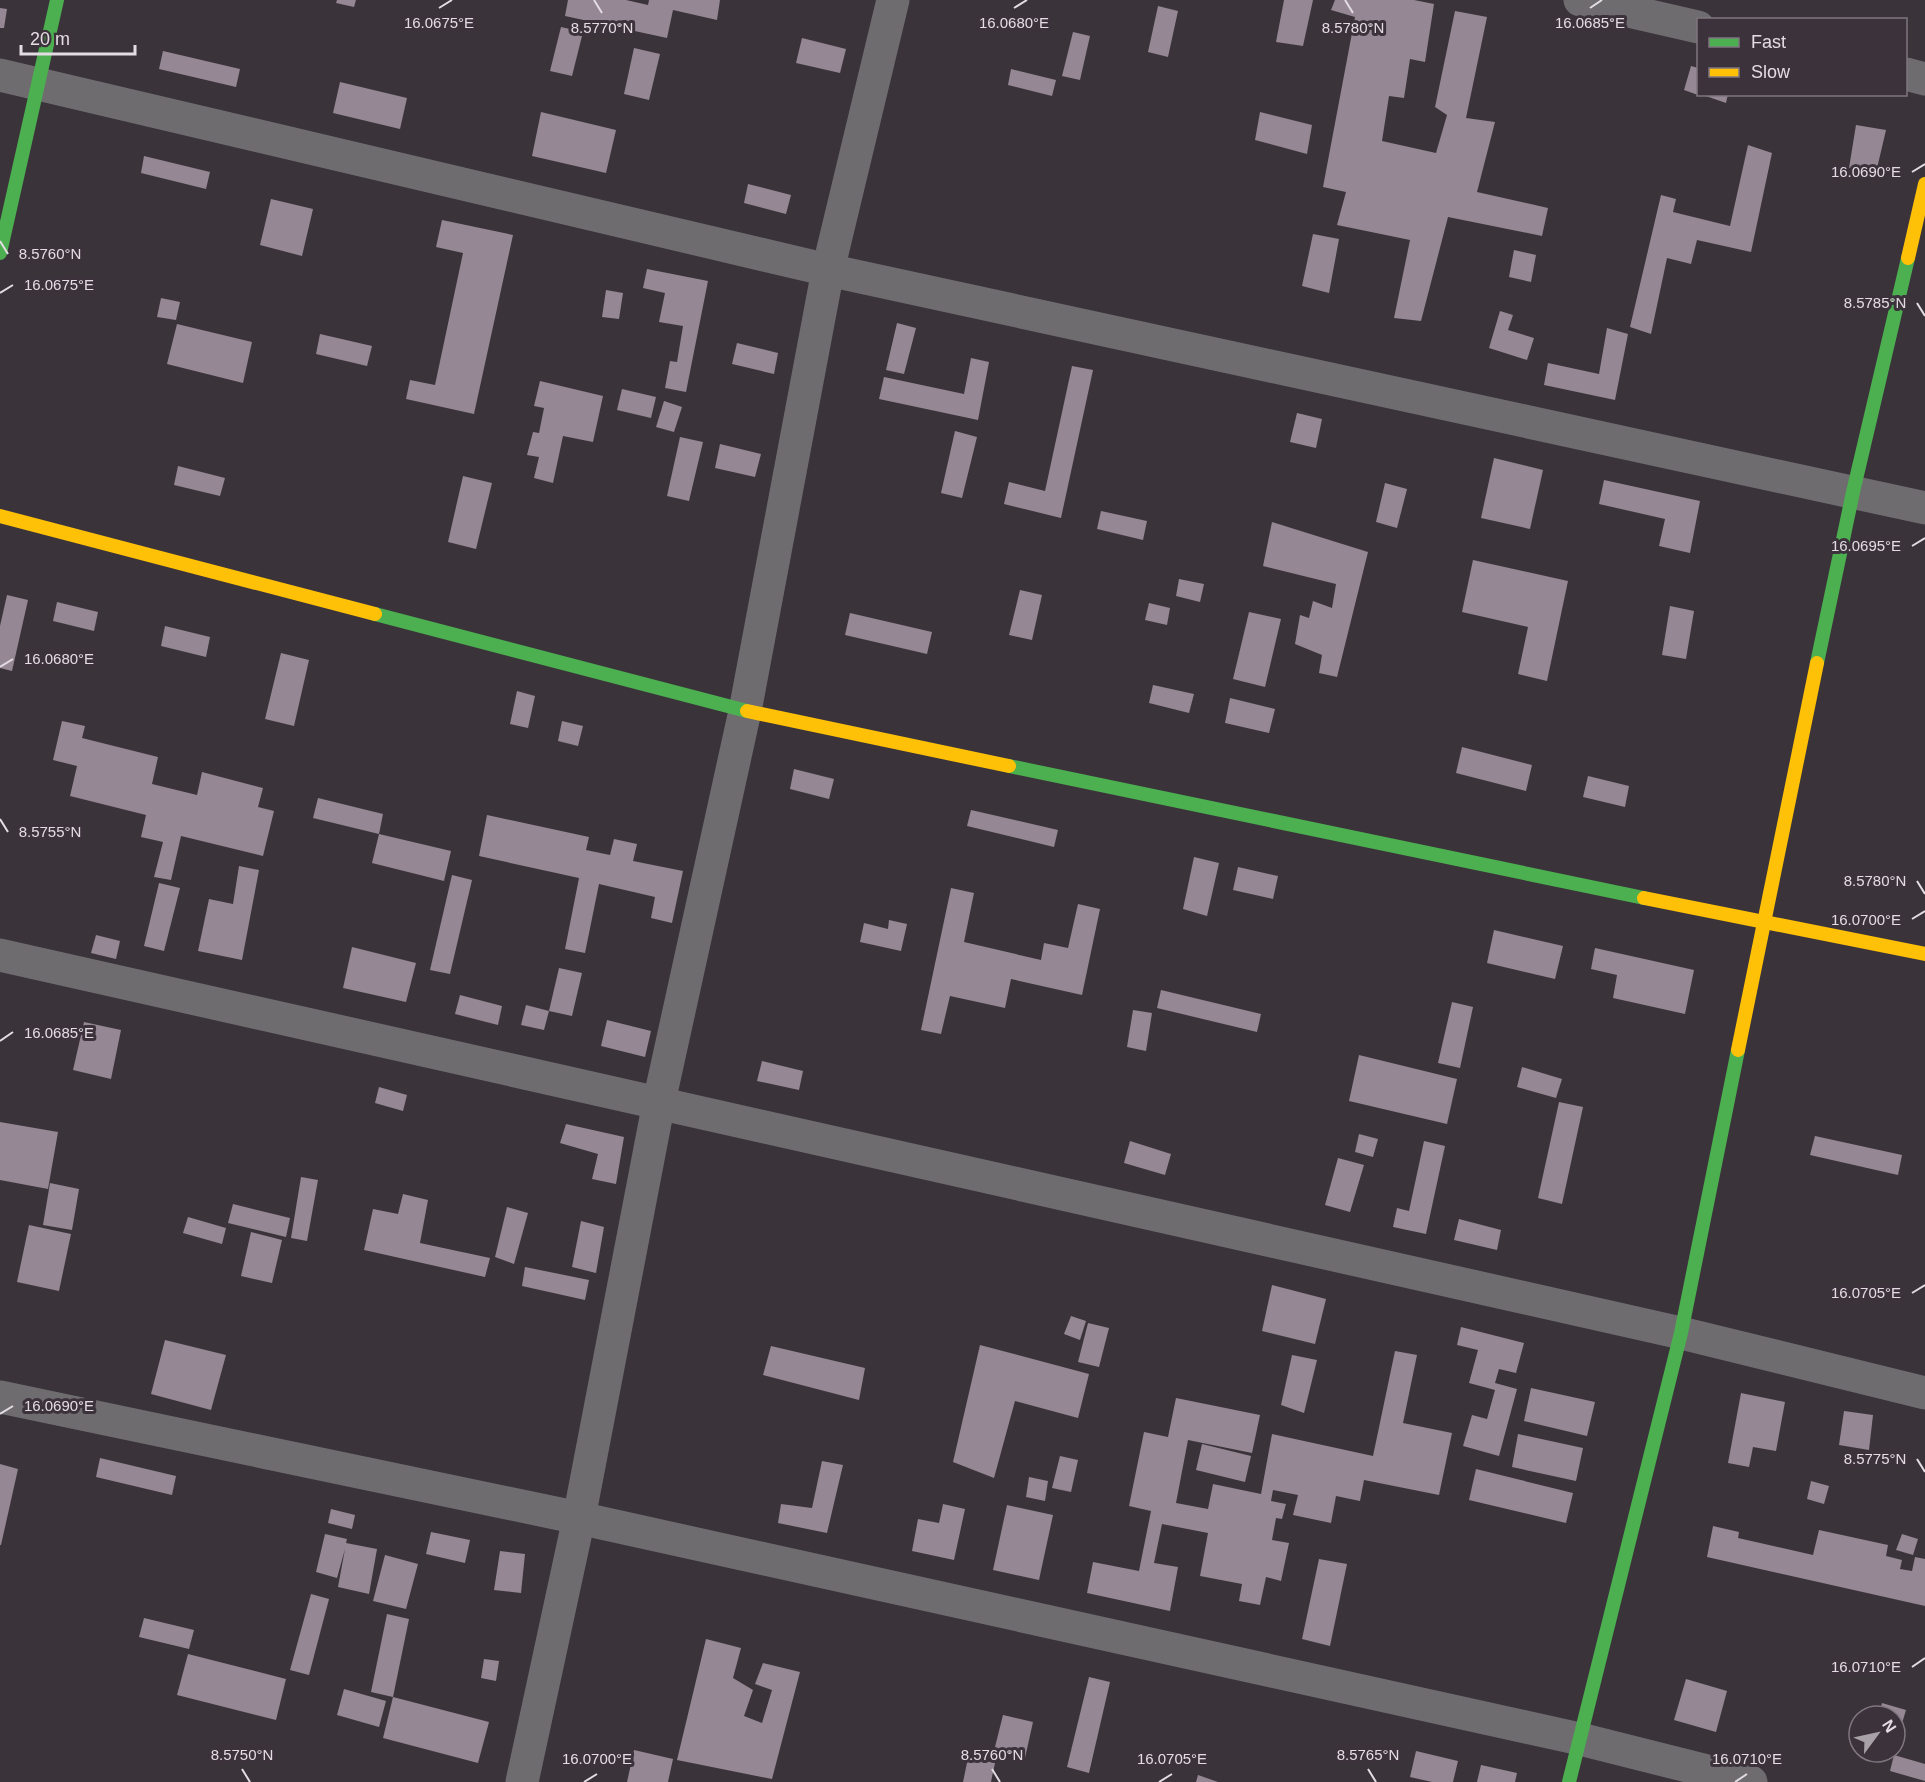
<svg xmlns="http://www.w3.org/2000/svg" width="1925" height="1782" viewBox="0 0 1925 1782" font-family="Arial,sans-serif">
	<rect width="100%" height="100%" fill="#3a343a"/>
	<g fill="#958794">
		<path d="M337 0H356L354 7 336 3Z"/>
		<path d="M568 0H626L648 5 649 0H720L717 20 673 10 667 38 565 16Z"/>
		<path d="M1284 0H1313L1303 46 1276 42Z"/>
		<path d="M1335 0H1414L1434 4 1425 62 1410 59 1404 98 1389 96 1382 141 1436 153 1447 115 1435 107 1455 11 1487 17 1466 118 1495 122 1477 192 1548 208 1542 236 1448 217 1421 321 1394 318 1410 240 1337 225 1346 192 1323 187 1355 17 1331 10Z"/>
		<path d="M1158 6 1178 11 1168 57 1148 52Z"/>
		<path d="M0 8 7 9 4 28H0Z"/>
		<path d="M561 27 583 32 572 76 550 71Z"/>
		<path d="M1073 32 1090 36 1080 80 1062 76Z"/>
		<path d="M802 38 846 49 840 73 796 63Z"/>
		<path d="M634 48 660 54 649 100 624 94Z"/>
		<path d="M163 51 240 69 236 87 159 69Z"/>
		<path d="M1691 66 1698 68V95L1684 90Z"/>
		<path d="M1011 69 1056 80 1052 96 1008 85Z"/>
		<path d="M340 82 407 98 400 129 333 113Z"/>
		<path d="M1700 94H1728L1726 103Z"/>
		<path d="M541 112 616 130 606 173 532 156Z"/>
		<path d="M1260 112 1312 125 1307 154 1255 140Z"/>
		<path d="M1856 125 1886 130 1875 177 1849 168Z"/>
		<path d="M1748 145 1772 153 1751 252 1697 240 1691 264 1667 258 1651 334 1630 327 1661 195 1676 199 1673 212 1730 226Z"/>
		<path d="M144 156 210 172 206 189 141 173Z"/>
		<path d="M748 184 791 195 786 214 744 203Z"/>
		<path d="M271 199 313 209 302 256 260 245Z"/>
		<path d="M442 220 513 235 474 414 406 399 410 380 435 385 463 253 436 247Z"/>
		<path d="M1313 234 1339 239 1329 293 1302 286Z"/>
		<path d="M1514 250 1536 255 1531 282 1509 277Z"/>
		<path d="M647 269 708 281 686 392 665 388 670 361 677 362 683 326 659 322 665 293 643 288Z"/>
		<path d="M606 290 623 293 619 319 602 317Z"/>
		<path d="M161 298 180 302 176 320 157 317Z"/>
		<path d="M1500 311 1513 315 1508 330 1534 338 1527 360 1489 348Z"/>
		<path d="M897 323 916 328 904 374 886 370Z"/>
		<path d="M177 324 252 342 243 383 167 364Z"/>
		<path d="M1607 328 1628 334 1615 400 1544 385 1548 363 1599 374Z"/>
		<path d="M320 334 372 346 367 366 316 354Z"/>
		<path d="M737 343 778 353 774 374 732 364Z"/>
		<path d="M971 358 989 362 978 420 879 399 884 377 964 394Z"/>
		<path d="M1072 366 1093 370 1061 518 1004 504 1009 482 1045 491Z"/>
		<path d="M540 381 603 396 593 442 563 436 553 483 534 478 539 457 527 455 533 432 539 433 544 408 534 406Z"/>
		<path d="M622 389 656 397 651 418 617 410Z"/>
		<path d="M664 401 682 407 674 432 656 427Z"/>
		<path d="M1297 413 1322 419 1316 448 1290 442Z"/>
		<path d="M955 431 977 437 962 498 941 493Z"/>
		<path d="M680 437 703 442 689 501 667 496Z"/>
		<path d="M720 444 761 454 755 477 715 468Z"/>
		<path d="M1494 458 1543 470 1530 529 1481 518Z"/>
		<path d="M178 466 225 478 220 496 174 485Z"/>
		<path d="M463 476 492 483 476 549 448 542Z"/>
		<path d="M1604 480 1700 501 1690 553 1659 546 1665 519 1599 504Z"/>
		<path d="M1385 483 1407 489 1397 528 1376 522Z"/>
		<path d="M1101 511 1147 521 1143 540 1097 529Z"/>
		<path d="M1272 522 1368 552 1337 677 1319 673 1322 655 1295 644 1300 615 1309 618 1313 601 1332 608 1336 584 1263 566Z"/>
		<path d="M1473 560 1568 581 1547 681 1518 674 1528 627 1462 612Z"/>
		<path d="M1179 579 1204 584 1200 602 1176 596Z"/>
		<path d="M1020 590 1042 595 1032 640 1009 635Z"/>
		<path d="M7 595 28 600 12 671 0 668V626Z"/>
		<path d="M57 602 98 612 94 631 53 621Z"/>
		<path d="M1149 603 1170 608 1167 625 1145 620Z"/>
		<path d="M1670 606 1694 611 1686 659 1662 655Z"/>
		<path d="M1249 612 1281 619 1265 687 1233 679Z"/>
		<path d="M850 613 932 632 927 654 845 635Z"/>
		<path d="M165 626 210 637 206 657 161 646Z"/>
		<path d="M281 653 309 660 294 726 265 719Z"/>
		<path d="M1153 685 1194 694 1189 713 1149 703Z"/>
		<path d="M517 691 535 696 528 728 510 724Z"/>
		<path d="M1230 698 1275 709 1269 733 1225 723Z"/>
		<path d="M62 721 85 726 82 738 158 757 152 784 197 795 202 772 263 788 258 807 274 811 263 856 181 836 171 880 154 877 163 842 141 837 146 815 70 796 77 766 53 760Z"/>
		<path d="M562 721 583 726 578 746 558 741Z"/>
		<path d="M1462 747 1532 765 1526 791 1456 773Z"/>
		<path d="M794 769 834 779 829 799 790 789Z"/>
		<path d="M1588 776 1629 786 1625 807 1583 797Z"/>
		<path d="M318 798 383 814 379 834 451 851 444 881 372 863 379 834 313 818Z"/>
		<path d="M971 810 1058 830 1054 847 967 826Z"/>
		<path d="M487 815 589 837 586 850 610 855 614 839 637 844 633 861 683 871 672 923 651 918 655 897 599 884 585 953 565 949 579 878 479 856Z"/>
		<path d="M1194 857 1219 863 1207 916 1183 909Z"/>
		<path d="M239 866 259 870 242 960 198 951 209 899 233 904Z"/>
		<path d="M1238 867 1278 876 1273 899 1233 890Z"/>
		<path d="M452 875 472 880 450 974 430 970Z"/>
		<path d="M159 883 180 888 164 951 144 946Z"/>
		<path d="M951 888 974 893 964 942 1041 960 1044 943 1068 948 1078 904 1100 909 1082 995 1011 979 1005 1008 950 996 941 1034 921 1030Z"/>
		<path d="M889 920 907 924 901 951 860 942 864 923 888 929Z"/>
		<path d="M1494 930 1563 946 1555 979 1487 963Z"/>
		<path d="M96 935 120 941 116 959 91 953Z"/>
		<path d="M352 947 416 963 406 1002 343 988Z"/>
		<path d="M1595 948 1694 970 1685 1014 1613 998 1617 975 1591 969Z"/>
		<path d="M559 968 582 973 572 1016 549 1011Z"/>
		<path d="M1161 990 1261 1014 1257 1032 1157 1008Z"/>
		<path d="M460 995 502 1006 498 1025 455 1014Z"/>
		<path d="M1452 1002 1473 1007 1460 1068 1438 1063Z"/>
		<path d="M526 1005 549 1011 544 1030 521 1025Z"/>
		<path d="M1133 1010 1152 1013 1146 1051 1127 1047Z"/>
		<path d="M607 1020 651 1031 645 1057 601 1046Z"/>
		<path d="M84 1022 121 1030 111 1079 73 1070Z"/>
		<path d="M1359 1055 1457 1079 1447 1124 1349 1101Z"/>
		<path d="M762 1061 803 1071 799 1090 757 1081Z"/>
		<path d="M1522 1067 1562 1079 1556 1098 1517 1087Z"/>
		<path d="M379 1087 407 1095 403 1111 375 1103Z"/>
		<path d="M1559 1102 1583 1107 1562 1204 1538 1198Z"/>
		<path d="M0 1122 58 1132 48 1189 0 1180Z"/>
		<path d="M566 1124 624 1137 616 1184 592 1179 598 1154 560 1143Z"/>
		<path d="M1359 1134 1378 1139 1373 1157 1355 1152Z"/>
		<path d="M1815 1136 1902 1155 1898 1175 1810 1155Z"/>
		<path d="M1130 1141 1171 1154 1165 1175 1124 1163Z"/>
		<path d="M1424 1141 1445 1146 1426 1234 1393 1227 1397 1208 1409 1211Z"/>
		<path d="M1338 1158 1364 1165 1350 1212 1325 1205Z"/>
		<path d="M301 1177 318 1180 307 1241 291 1238Z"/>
		<path d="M50 1183 79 1189 72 1230 43 1225Z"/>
		<path d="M403 1194 428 1200 420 1243 490 1258 485 1277 364 1250 373 1209 398 1214Z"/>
		<path d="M233 1204 290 1218 286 1237 228 1223Z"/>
		<path d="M507 1207 528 1213 514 1264 495 1257Z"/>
		<path d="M188 1217 226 1228 222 1244 183 1233Z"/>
		<path d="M1459 1219 1501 1230 1497 1250 1454 1240Z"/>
		<path d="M581 1221 604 1227 596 1273 572 1267Z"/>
		<path d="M29 1225 71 1234 59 1291 17 1282Z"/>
		<path d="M251 1232 282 1240 272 1283 241 1276Z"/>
		<path d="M525 1267 589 1280 585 1300 522 1286Z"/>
		<path d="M1272 1285 1326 1299 1315 1344 1262 1331Z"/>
		<path d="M1071 1316 1086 1321 1080 1340 1064 1334Z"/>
		<path d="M1088 1323 1109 1328 1099 1367 1078 1362Z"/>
		<path d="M1461 1327 1524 1343 1516 1373 1499 1369 1495 1383 1517 1389 1499 1456 1463 1446 1472 1415 1487 1419 1495 1390 1469 1383 1478 1350 1457 1345Z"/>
		<path d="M165 1340 226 1355 211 1410 151 1394Z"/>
		<path d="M980 1345 1089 1374 1078 1418 1015 1401 994 1478 953 1462Z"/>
		<path d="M771 1346 865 1368 859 1400 763 1375Z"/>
		<path d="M1395 1351 1417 1355 1403 1423 1452 1433 1439 1495 1364 1480 1360 1501 1336 1496 1331 1523 1293 1515 1298 1495 1273 1490 1271 1501 1286 1504 1282 1519 1276 1518 1272 1540 1289 1543 1281 1581 1266 1577 1260 1605 1239 1601 1242 1584 1200 1576 1208 1533 1162 1524 1154 1563 1178 1567 1170 1611 1087 1593 1093 1562 1139 1571 1151 1511 1129 1506 1144 1432 1168 1437 1176 1398 1260 1415 1252 1453 1188 1440 1176 1503 1208 1509 1213 1484 1261 1494 1272 1434 1373 1456Z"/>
		<path d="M1292 1355 1317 1360 1304 1413 1281 1405Z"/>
		<path d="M1531 1388 1595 1402 1587 1436 1524 1421Z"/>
		<path d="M1741 1393 1785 1402 1776 1451 1753 1447 1749 1467 1728 1463Z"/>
		<path d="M1844 1411 1873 1415 1869 1450 1839 1445Z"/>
		<path d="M1518 1434 1583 1448 1576 1481 1512 1467Z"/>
		<path d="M1202 1444 1251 1456 1245 1482 1196 1470Z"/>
		<path d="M1060 1456 1078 1460 1071 1492 1052 1488Z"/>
		<path d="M100 1458 176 1476 172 1495 96 1477Z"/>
		<path d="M822 1461 843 1465 827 1533 778 1523 781 1504 812 1508Z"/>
		<path d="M0 1464 18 1469 1 1545H0Z"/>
		<path d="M1476 1469 1573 1493 1566 1523 1469 1500Z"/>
		<path d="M1029 1477 1048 1481 1045 1501 1026 1497Z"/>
		<path d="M1811 1481 1829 1486 1824 1504 1807 1499Z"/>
		<path d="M943 1504 965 1509 954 1560 912 1551 918 1519 939 1523Z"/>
		<path d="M1007 1505 1053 1515 1039 1580 993 1570Z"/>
		<path d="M331 1509 355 1515 352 1529 328 1523Z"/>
		<path d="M1713 1526 1739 1532 1738 1538 1813 1555 1819 1530 1888 1545 1886 1556 1902 1560 1900 1569 1912 1571 1915 1557 1925 1559V1606L1707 1557Z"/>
		<path d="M431 1532 470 1540 465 1563 426 1554Z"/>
		<path d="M325 1534 347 1539 346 1543 377 1549 369 1594 338 1587 345 1549 337 1578 316 1572Z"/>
		<path d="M1902 1534 1918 1539 1913 1555 1896 1550Z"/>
		<path d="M500 1551 525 1554 521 1593 494 1590Z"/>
		<path d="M385 1555 418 1564 406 1609 373 1601Z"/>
		<path d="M1319 1559 1347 1564 1330 1646 1302 1639Z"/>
		<path d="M311 1594 329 1599 309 1675 290 1670Z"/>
		<path d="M387 1614 409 1619 393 1697 371 1692Z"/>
		<path d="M144 1618 194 1630 189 1649 139 1637Z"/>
		<path d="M706 1639 741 1648 733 1678 753 1690 744 1716 762 1723 772 1690 755 1684 763 1663 800 1672 772 1779 677 1760Z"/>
		<path d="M188 1654 286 1679 276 1720 177 1695Z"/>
		<path d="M484 1659 499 1661 496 1681 481 1678Z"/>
		<path d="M1089 1677 1110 1682 1089 1773 1067 1767Z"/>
		<path d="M1686 1679 1727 1691 1716 1732 1674 1720Z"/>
		<path d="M344 1689 386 1701 379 1727 337 1715Z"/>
		<path d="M393 1697 489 1722 478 1763 383 1738Z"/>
		<path d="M1882 1703 1906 1710 1900 1730 1895 1728V1716H1879Z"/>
		<path d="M1003 1715 1033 1722 1025 1758 994 1751Z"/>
		<path d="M634 1750 673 1759 668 1782H627Z"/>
		<path d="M1416 1751 1458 1761 1453 1782H1432L1410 1777Z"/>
		<path d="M1894 1755 1925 1764V1781L1890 1771Z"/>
		<path d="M968 1758 995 1763 991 1782H963Z"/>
		<path d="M1481 1765 1517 1773 1515 1782H1477Z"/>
		<path d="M1198 1775 1218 1782H1196Z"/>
	</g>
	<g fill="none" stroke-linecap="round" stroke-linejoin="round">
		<g stroke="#6f6c6f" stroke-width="33">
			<path d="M1580 0 1698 27"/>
			<path d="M1906 74 1925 79"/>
			<path d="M0 75 828 270 1925 508"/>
			<path d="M0 955 1681 1333 1925 1393"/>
			<path d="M0 1397 579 1518 1580 1739 1751 1782"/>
			<path d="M522 1782 579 1518 659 1102 745 711 828 270 893 0"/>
		</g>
		<g stroke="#4caf50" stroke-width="14">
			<path d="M0 253 57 0"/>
			<path d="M375 614 747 711"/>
			<path d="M1817 663 1853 492 1908 258"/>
			<path d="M1009 766 1644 898"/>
			<path d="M1569 1782 1681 1333 1738 1050"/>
		</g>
		<g stroke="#ffc107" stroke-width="14">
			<path d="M1908 258 1925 184"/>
			<path d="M0 516 375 614"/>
			<path d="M747 711 1009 766"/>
			<path d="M1644 898 1925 954"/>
			<path d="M1738 1050 1817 663"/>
		</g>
	</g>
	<path fill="none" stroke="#e3dde3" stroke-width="2" d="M594 0 602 13M1345 0 1353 13M439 8 452 0M1014 8 1027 0M1590 8 1602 0M1912 172 1925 164M0 241 8 254M0 293 13 285M1917 303 1925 316M1912 546 1925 538M0 667 13 659M0 819 8 832M1917 881 1925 894M1912 919 1925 911M0 1041 13 1032M1912 1293 1925 1285M0 1414 13 1406M1917 1459 1925 1472M1912 1667 1925 1658M242 1769 250 1782M992 1769 1000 1782M1368 1769 1376 1782M584 1782 597 1774M1159 1782 1172 1774M1735 1782 1747 1774"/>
	<g font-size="15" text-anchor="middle" fill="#e3dde3" stroke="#3c323c" stroke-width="6" stroke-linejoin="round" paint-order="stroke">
		<text x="439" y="28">16.0675°E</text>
		<text x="1590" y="28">16.0685°E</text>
		<text x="1014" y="28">16.0680°E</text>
		<text x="602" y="33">8.5770°N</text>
		<text x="1353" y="33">8.5780°N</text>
		<text x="1866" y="177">16.0690°E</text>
		<text x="50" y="259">8.5760°N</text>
		<text x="59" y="290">16.0675°E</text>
		<text x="1875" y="308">8.5785°N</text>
		<text x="1866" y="551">16.0695°E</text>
		<text x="59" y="664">16.0680°E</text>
		<text x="50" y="837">8.5755°N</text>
		<text x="1875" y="886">8.5780°N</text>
		<text x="1866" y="925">16.0700°E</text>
		<text x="59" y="1038">16.0685°E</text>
		<text x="1866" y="1298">16.0705°E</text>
		<text x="59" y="1411">16.0690°E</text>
		<text x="1875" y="1464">8.5775°N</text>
		<text x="1866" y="1672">16.0710°E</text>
		<text x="242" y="1760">8.5750°N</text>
		<text x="992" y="1760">8.5760°N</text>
		<text x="1368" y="1760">8.5765°N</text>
		<text x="597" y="1764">16.0700°E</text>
		<text x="1172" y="1764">16.0705°E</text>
		<text x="1747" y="1764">16.0710°E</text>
	</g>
	<rect x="1697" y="18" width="210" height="78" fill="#3c323c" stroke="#7f767f" stroke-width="1.5"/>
	<rect x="1709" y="38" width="30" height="9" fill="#4caf50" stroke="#7f767f" stroke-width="1.5"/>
	<text x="1751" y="48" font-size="18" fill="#e3dde3">Fast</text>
	<rect x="1709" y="68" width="30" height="9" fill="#ffc107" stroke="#7f767f" stroke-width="1.5"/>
	<text x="1751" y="78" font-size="18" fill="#e3dde3">Slow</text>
	<g transform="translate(1877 1734) rotate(57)"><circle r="28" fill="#3c323c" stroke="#7f767f" stroke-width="1.5"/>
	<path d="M0-4.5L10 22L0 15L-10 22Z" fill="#a8a2a8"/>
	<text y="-9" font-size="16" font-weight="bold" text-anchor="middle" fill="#e3dde3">N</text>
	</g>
	<path d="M21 45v9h114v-9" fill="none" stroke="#e3dde3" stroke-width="3"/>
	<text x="30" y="45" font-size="18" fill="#e3dde3" stroke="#3c323c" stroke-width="4.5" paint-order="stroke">20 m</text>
</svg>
